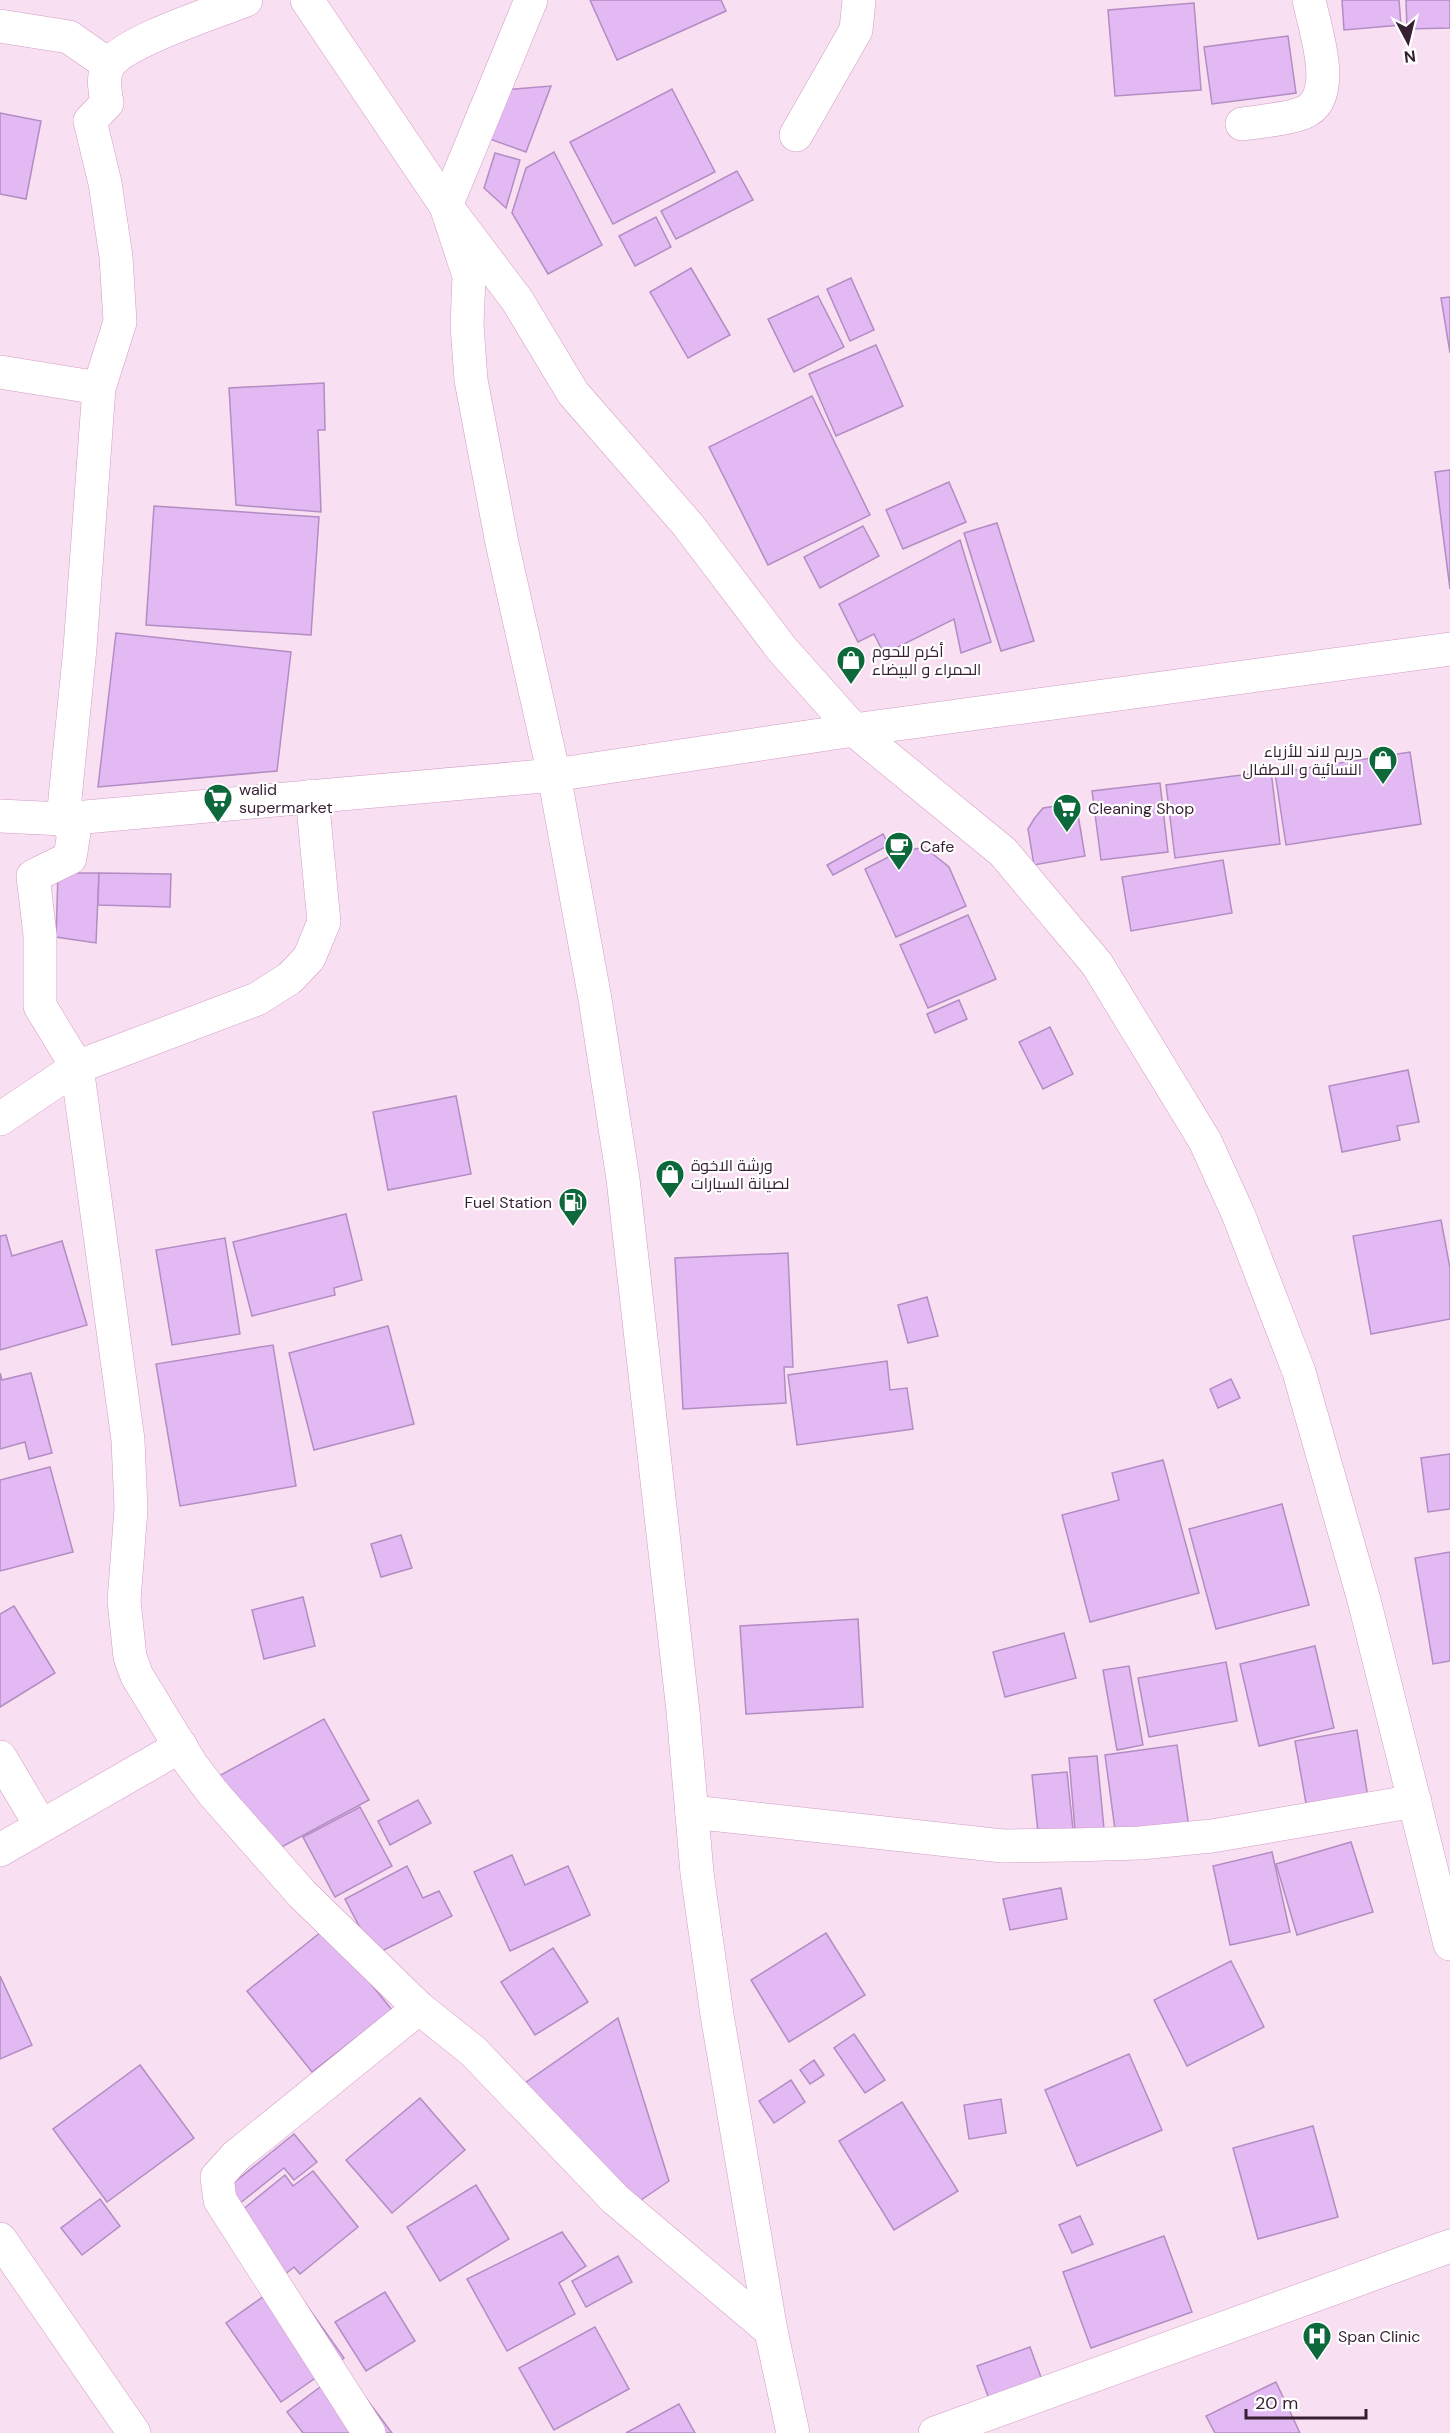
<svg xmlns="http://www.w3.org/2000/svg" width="1450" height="2433" viewBox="0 0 1450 2433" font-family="'DM Sans',Cairo,sans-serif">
	<rect width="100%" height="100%" fill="#f8e0f2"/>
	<g fill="#e2b9f3" stroke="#b38cc3" stroke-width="1.5">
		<path d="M590 0H721L726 11 617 60Z"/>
		<path d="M1342 0H1399L1401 25 1344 30Z"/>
		<path d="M1406 0H1450V28L1407 29Z"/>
		<path d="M1194 3 1201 90 1115 96 1108 10Z"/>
		<path d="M1288 36 1296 93 1212 104 1204 47Z"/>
		<path d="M551 86 526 152 487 138 503 90Z"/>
		<path d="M672 89 715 172 613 224 570 142Z"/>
		<path d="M0 113 41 121 26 199 0 194Z"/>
		<path d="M554 152 602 245 548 274 512 213 526 168Z"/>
		<path d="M495 153 520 160 506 208 484 188Z"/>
		<path d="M737 171 753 200 676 239 661 211Z"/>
		<path d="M656 217 671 247 635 266 619 236Z"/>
		<path d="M691 268 730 335 688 358 650 292Z"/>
		<path d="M851 278 874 330 850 341 827 289Z"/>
		<path d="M818 296 844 347 794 372 768 319Z"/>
		<path d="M1450 297V353L1441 298Z"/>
		<path d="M876 345 903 406 836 436 809 374Z"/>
		<path d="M324 383 325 430H318L321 512 236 505 229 388Z"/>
		<path d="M812 396 870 515 768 565 709 447Z"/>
		<path d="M1450 470V589L1435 472Z"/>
		<path d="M949 482 966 522 903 549 886 510Z"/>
		<path d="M154 506 319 517 311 635 146 625Z"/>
		<path d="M997 523 1034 641 1001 651 964 533Z"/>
		<path d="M863 526 879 556 820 588 804 557Z"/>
		<path d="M960 540 991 642 961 653 954 619 884 654 874 634 858 642 839 604Z"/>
		<path d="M116 633 291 652 277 771 98 787Z"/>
		<path d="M1410 752 1421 824 1286 845 1275 773Z"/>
		<path d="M1271 771 1280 844 1175 858 1166 785Z"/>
		<path d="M1160 783 1168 852 1101 860 1092 791Z"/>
		<path d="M1076 803 1085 856 1034 865 1028 829 1034 819 1043 808Z"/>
		<path d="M883 834 889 845 833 875 827 865Z"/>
		<path d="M924 847 949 867 966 906 896 937 865 869 894 854Z"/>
		<path d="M1223 860 1232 913 1131 931 1122 877Z"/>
		<path d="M58 873H99L96 943 56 937Z"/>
		<path d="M99 873 171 874 170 907 98 905Z"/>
		<path d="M968 915 996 979 928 1008 900 945Z"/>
		<path d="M959 1000 967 1019 935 1033 927 1014Z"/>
		<path d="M1050 1027 1073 1074 1043 1089 1019 1042Z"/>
		<path d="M1408 1070 1419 1122 1397 1126 1400 1140 1342 1152 1329 1086Z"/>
		<path d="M456 1096 471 1174 388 1190 373 1112Z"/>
		<path d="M346 1214 362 1280 334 1288 335 1295 252 1316 233 1242Z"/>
		<path d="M1441 1220 1450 1268V1319L1371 1334 1353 1236Z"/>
		<path d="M6 1235 12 1256 62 1241 87 1325 0 1350V1236Z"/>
		<path d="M225 1238 240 1334 172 1345 156 1250Z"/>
		<path d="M788 1253 793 1367H784L786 1403 683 1409 675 1258Z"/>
		<path d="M927 1297 938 1336 908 1343 898 1305Z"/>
		<path d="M388 1326 414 1424 314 1450 289 1353Z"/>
		<path d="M273 1345 296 1486 180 1506 156 1364Z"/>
		<path d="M887 1361 890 1390 907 1388 913 1429 797 1445 788 1375Z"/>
		<path d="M0 1373 2 1380 31 1373 52 1453 29 1459 25 1442 0 1449Z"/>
		<path d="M1231 1379 1240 1398 1218 1408 1210 1389Z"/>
		<path d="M1450 1454V1509L1428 1512 1421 1458Z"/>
		<path d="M1163 1460 1199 1593 1090 1622 1062 1515 1119 1500 1112 1473Z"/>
		<path d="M50 1467 73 1552 0 1571V1480Z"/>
		<path d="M1282 1504 1309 1605 1216 1629 1189 1529Z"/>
		<path d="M401 1535 412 1568 381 1577 371 1544Z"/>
		<path d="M1450 1552V1661L1433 1664 1415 1558Z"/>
		<path d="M303 1597 315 1646 264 1659 252 1610Z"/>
		<path d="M14 1606 55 1673 0 1707V1614Z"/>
		<path d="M858 1619 863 1707 746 1714 740 1626Z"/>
		<path d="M1064 1633 1076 1678 1005 1697 993 1652Z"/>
		<path d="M1315 1646 1334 1728 1259 1746 1240 1664Z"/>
		<path d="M1226 1662 1237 1721 1149 1737 1138 1678Z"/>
		<path d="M1129 1666 1143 1745 1117 1750 1103 1670Z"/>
		<path d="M324 1719 369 1800 274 1851 206 1783Z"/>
		<path d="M1357 1730 1369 1804 1308 1815 1295 1741Z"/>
		<path d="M1177 1745 1189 1827 1116 1837 1105 1755Z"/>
		<path d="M1097 1756 1105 1839 1076 1842 1069 1758Z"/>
		<path d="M1067 1772 1074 1839 1039 1842 1032 1775Z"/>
		<path d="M418 1800 431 1823 390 1845 378 1821Z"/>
		<path d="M360 1807 392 1866 335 1897 303 1837Z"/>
		<path d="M1351 1842 1373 1912 1297 1935 1276 1864Z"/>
		<path d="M1272 1852 1290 1932 1230 1945 1213 1866Z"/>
		<path d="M512 1855 525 1885 568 1866 590 1915 510 1951 474 1872Z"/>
		<path d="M407 1866 423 1898 439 1891 452 1916 374 1955 345 1899Z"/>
		<path d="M1061 1888 1067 1919 1010 1930 1003 1899Z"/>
		<path d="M326 1928 392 2010 312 2072 247 1991Z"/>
		<path d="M826 1933 865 1995 789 2042 751 1980Z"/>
		<path d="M553 1948 588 2002 535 2035 501 1982Z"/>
		<path d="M1231 1961 1264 2027 1187 2066 1154 2000Z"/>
		<path d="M0 1976 32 2045 0 2059Z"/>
		<path d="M618 2018 669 2181 635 2204 525 2083Z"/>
		<path d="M854 2034 885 2080 865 2093 834 2048Z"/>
		<path d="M1129 2054 1162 2130 1077 2166 1045 2090Z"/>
		<path d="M814 2060 824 2075 810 2084 800 2070Z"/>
		<path d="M140 2065 194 2138 107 2202 53 2129Z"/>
		<path d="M791 2080 805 2102 774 2123 759 2101Z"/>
		<path d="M420 2098 465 2150 392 2213 346 2160Z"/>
		<path d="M1001 2099 1006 2133 969 2139 964 2105Z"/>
		<path d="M902 2102 958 2191 894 2230 839 2141Z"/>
		<path d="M1313 2126 1338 2217 1258 2239 1233 2148Z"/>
		<path d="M294 2134 317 2162 294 2180 284 2168 239 2204 226 2189Z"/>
		<path d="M313 2171 358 2227 300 2274 294 2267 279 2279 231 2219 285 2175 293 2186Z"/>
		<path d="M476 2185 509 2239 440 2281 407 2227Z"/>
		<path d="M100 2199 120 2226 82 2255 61 2228Z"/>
		<path d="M1080 2216 1093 2244 1072 2253 1059 2225Z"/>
		<path d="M562 2232 586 2266 559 2283 575 2314 507 2351 467 2279Z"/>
		<path d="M1164 2236 1192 2312 1091 2348 1063 2272Z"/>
		<path d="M618 2256 632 2282 586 2307 572 2281Z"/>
		<path d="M288 2279 344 2358 281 2402 226 2323Z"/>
		<path d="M385 2292 415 2341 366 2371 335 2322Z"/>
		<path d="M595 2327 629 2389 554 2430 519 2368Z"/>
		<path d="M1030 2347 1042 2380 989 2399 977 2366Z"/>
		<path d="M344 2369 392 2433H303L287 2412Z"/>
		<path d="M1276 2382 1300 2433H1215L1206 2416Z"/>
		<path d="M679 2404 695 2433H626Z"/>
	</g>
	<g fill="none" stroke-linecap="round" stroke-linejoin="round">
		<g stroke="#d49ac6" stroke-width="34">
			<g id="minor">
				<path d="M246 0C217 12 123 41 108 66 102 78 105 90 107 103L90 121 105 183 116 257 120 322 99 388 80 648 63 819 74 832 70 858 33 876 40 935V1006L77 1067 128 1440 131 1509 124 1601 130 1657 137 1676 191 1764 213 1793 302 1894 419 2008 473 2051 615 2199 771 2331"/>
				<path d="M307 0 446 206 517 300 573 393 688 525 781 648 854 730 1003 852 1097 964 1205 1141 1239 1216 1299 1372 1364 1600 1450 1944"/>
				<path d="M531 0 446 206 469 276 467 325 471 380 502 543 554 775 595 999 623 1179 683 1711 697 1873 717 2015 771 2331 793 2433"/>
				<path d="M0 26 69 37 109 65"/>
				<path d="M1242 124C1261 121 1284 120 1303 113 1340 98 1315 30 1309 0"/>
				<path d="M796 135 856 30 859 0"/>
				<path d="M0 372 99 388"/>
				<path d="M0 816 63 819 554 775 854 730 1450 649"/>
				<path d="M0 1119 77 1067 257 999 290 978 309 958 324 922 312 796"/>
				<path d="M0 1757 41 1826"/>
				<path d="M692 1812 1003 1846 1072 1845 1140 1843 1212 1836 1415 1801"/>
				<path d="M0 1850 181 1746"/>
				<path d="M0 2239 134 2433"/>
				<path d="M369 2433 220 2200 217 2177 236 2156 419 2008"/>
				<path d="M935 2433 1450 2246"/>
			</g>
		</g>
		<use href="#minor" stroke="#fff" stroke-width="33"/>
	</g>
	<defs>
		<g id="shop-pin" transform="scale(1.5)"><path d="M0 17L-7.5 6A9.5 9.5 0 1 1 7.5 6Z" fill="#0d693c" stroke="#fff"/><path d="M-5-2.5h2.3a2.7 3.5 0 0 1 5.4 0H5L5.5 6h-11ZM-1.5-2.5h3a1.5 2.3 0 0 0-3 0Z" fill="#fff"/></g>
		<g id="supermarket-pin" transform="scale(1.5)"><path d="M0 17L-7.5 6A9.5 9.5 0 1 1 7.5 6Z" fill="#0d693c" stroke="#fff"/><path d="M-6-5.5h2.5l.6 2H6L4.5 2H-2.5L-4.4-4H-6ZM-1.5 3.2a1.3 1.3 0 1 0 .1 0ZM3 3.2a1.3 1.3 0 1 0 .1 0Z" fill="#fff"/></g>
		<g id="cafe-pin" transform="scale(1.5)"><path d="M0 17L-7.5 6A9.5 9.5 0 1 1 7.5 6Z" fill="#0d693c" stroke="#fff"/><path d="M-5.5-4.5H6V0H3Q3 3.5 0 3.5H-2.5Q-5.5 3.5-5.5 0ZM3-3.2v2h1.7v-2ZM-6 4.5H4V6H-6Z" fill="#fff"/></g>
		<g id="fuel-pin" transform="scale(1.5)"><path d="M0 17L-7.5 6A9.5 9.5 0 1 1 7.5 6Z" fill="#0d693c" stroke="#fff"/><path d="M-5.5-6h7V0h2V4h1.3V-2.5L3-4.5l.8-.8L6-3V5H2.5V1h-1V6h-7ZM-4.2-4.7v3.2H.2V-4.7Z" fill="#fff"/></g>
		<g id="hospital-pin" transform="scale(1.5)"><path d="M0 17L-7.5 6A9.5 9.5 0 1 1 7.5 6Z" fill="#0d693c" stroke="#fff"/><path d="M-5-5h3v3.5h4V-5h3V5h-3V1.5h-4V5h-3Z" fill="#fff"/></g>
	</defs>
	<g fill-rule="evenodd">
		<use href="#shop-pin" x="851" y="660"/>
		<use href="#shop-pin" x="1383" y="760"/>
		<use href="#supermarket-pin" x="218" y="798"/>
		<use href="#supermarket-pin" x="1067" y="808"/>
		<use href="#cafe-pin" x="899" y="846"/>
		<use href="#shop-pin" x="670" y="1174"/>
		<use href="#fuel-pin" x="573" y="1202"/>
		<use href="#hospital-pin" x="1317" y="2336"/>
	</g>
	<g text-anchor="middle" stroke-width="4.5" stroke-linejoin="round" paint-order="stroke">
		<g font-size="16" fill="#361f31" stroke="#fff" text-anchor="start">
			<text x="872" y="657">أكرم للحوم<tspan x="872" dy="18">الحمراء و البيضاء</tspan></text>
			<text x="1362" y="757" text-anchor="end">دريم لاند للأزياء<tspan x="1362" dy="18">النسائية و الاطفال</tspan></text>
			<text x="239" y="795">walid<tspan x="239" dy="18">supermarket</tspan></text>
			<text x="1088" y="814">Cleaning Shop</text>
			<text x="920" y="852">Cafe</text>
			<text x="691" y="1171">ورشة الاخوة<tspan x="691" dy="18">لصيانة السيارات</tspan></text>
			<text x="552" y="1208" text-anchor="end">Fuel Station</text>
			<text x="1338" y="2342">Span Clinic</text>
		</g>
	</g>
	<g transform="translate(1408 42) rotate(173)" stroke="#ffffff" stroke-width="4.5" paint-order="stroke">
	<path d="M0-4.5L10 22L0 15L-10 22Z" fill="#361f31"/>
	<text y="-9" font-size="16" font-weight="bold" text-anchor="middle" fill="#361f31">N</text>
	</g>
	<path d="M1246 2409v9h120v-9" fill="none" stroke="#361f31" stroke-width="3"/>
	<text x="1255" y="2409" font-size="18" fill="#361f31" stroke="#ffffff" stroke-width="4.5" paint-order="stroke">20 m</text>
</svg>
